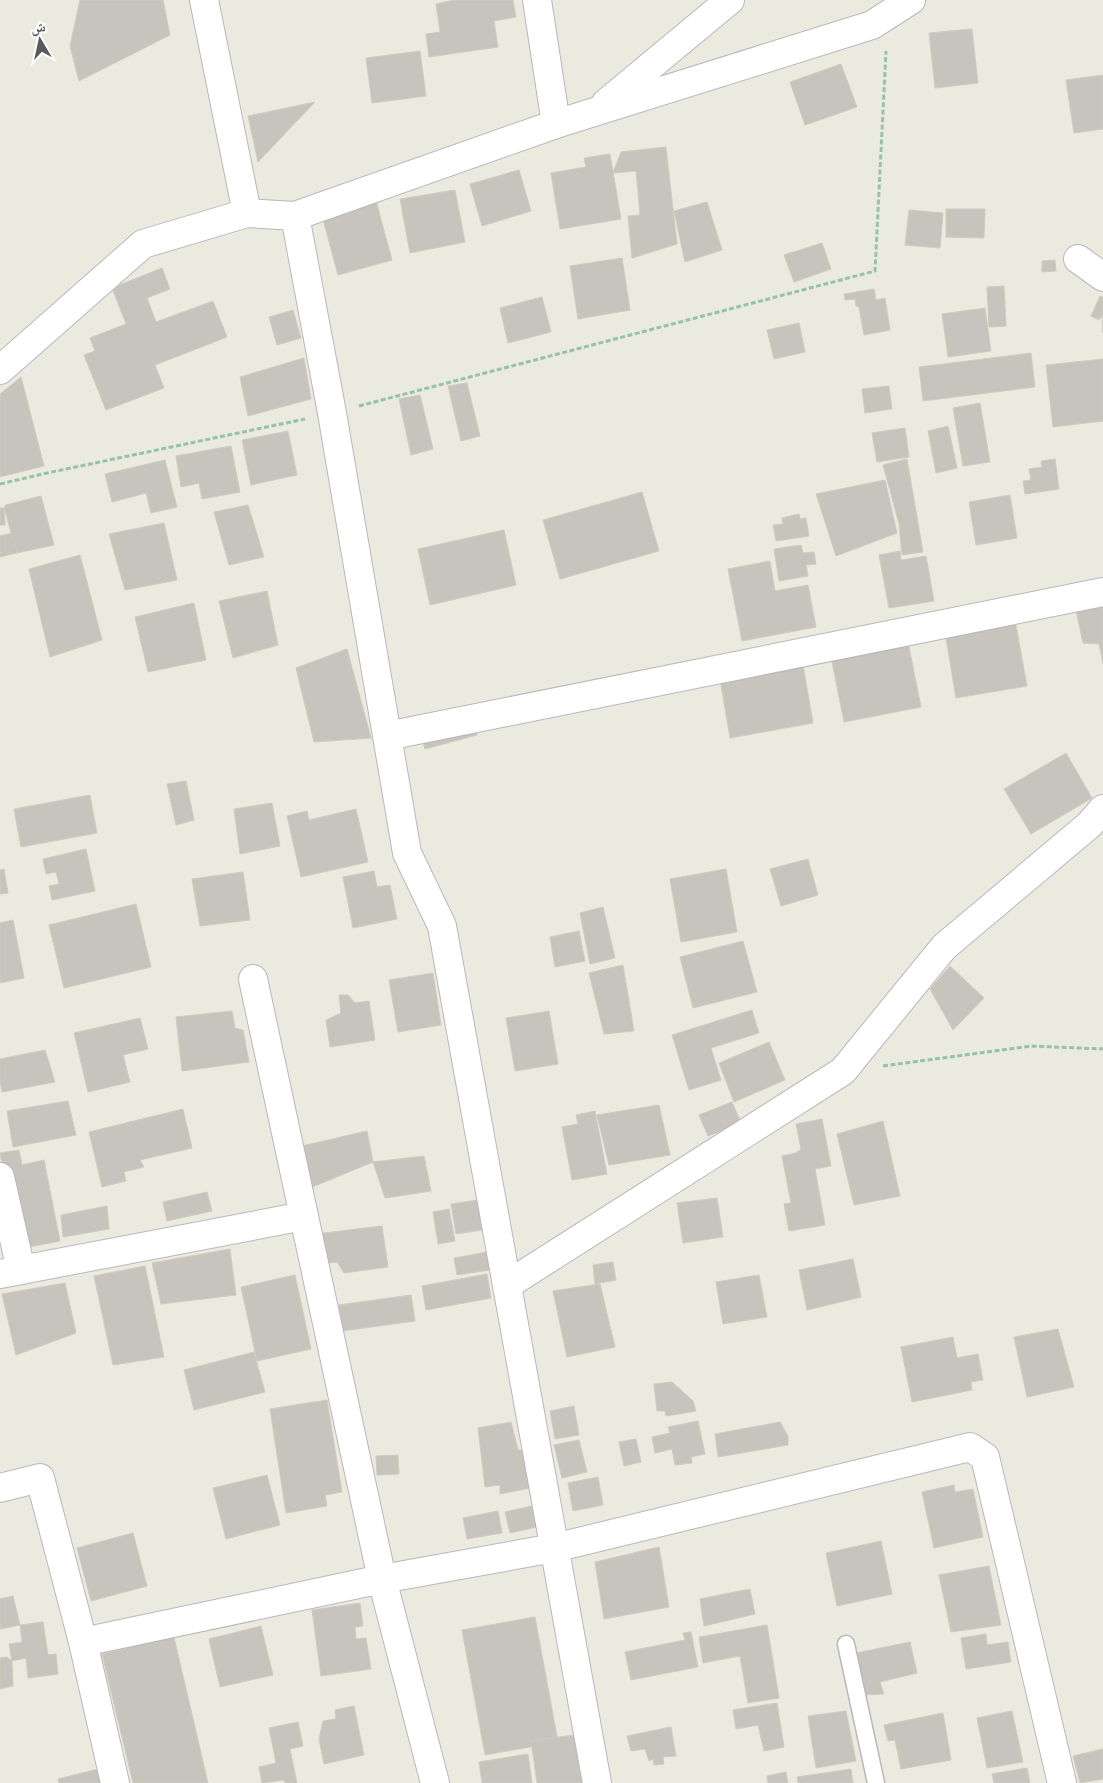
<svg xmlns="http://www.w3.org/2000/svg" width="1103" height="1783" viewBox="0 0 1103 1783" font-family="'PT Sans Narrow','Noto Naskh Arabic',sans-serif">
	<rect width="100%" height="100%" fill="#ebeadf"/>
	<g fill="#c6c4bd" stroke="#cfccbe">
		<path d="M80 0H163L170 35 79 81 70 46Z"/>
		<path d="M454 0H513L516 17 494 21 498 47 429 57 426 34 440 32 436 4Z"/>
		<path d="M972 29 978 83 935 88 929 33Z"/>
		<path d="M420 51 426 96 372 103 366 58Z"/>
		<path d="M841 64 857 107 805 125 790 82Z"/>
		<path d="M1103 75V129L1074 133 1066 80Z"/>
		<path d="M315 102 258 162 248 116Z"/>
		<path d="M666 147 677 244 632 258 628 216 640 215 636 171 613 173 621 152Z"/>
		<path d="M610 154 621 219 560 229 551 173 586 167 584 158Z"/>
		<path d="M519 170 531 211 482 226 470 184Z"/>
		<path d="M455 190 465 242 410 253 400 199Z"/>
		<path d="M375 197 392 260 338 275 321 212Z"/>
		<path d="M707 202 722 250 685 262 674 211Z"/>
		<path d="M946 209H985L984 238 946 237Z"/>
		<path d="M909 210 943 213 940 248 905 245Z"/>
		<path d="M822 243 831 269 794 282 784 255Z"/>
		<path d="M622 258 630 310 578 319 570 266Z"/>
		<path d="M1055 260 1056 271 1042 272V261Z"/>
		<path d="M162 268 170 289 147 298 156 322 213 301 227 337 155 365 164 388 106 410 84 355 95 351 90 338 126 324 112 288Z"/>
		<path d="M1004 286 1006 326 989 327 987 287Z"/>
		<path d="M874 289 876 300 885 298 890 330 864 335 859 307 856 306 855 299 845 300 844 294Z"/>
		<path d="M1100 296 1103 297V333L1102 315 1099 320 1091 316Z"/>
		<path d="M542 297 551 332 508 343 500 308Z"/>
		<path d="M985 308 991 351 948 357 942 314Z"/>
		<path d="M293 310 301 338 277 345 269 317Z"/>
		<path d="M799 323 805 352 774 359 767 330Z"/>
		<path d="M1031 353 1035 387 923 401 919 367Z"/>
		<path d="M304 358 311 399 248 416 240 377Z"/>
		<path d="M1103 359V421L1053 427 1046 365Z"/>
		<path d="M21 377 44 466 0 477V394Z"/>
		<path d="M467 383 480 436 461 441 448 386Z"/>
		<path d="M889 386 892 409 865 413 862 389Z"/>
		<path d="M420 395 433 449 411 455 399 399Z"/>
		<path d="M980 403 990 462 963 466 953 408Z"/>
		<path d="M948 426 957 468 936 473 928 431Z"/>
		<path d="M905 428 909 457 877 462 872 433Z"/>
		<path d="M288 431 297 475 251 485 242 440Z"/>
		<path d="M231 446 240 492 202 499 199 483 181 487 176 456Z"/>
		<path d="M907 459 923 552 902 555 899 524 883 465Z"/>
		<path d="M1055 459 1059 489 1025 494 1023 481 1031 480 1029 469 1042 467 1041 461Z"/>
		<path d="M165 460 177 507 151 513 146 493 112 502 105 474Z"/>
		<path d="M885 480 897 533 836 556 816 494Z"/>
		<path d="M642 492 659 551 560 579 543 520Z"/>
		<path d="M1010 495 1017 538 976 545 969 502Z"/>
		<path d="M41 496 54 545 17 553 4 508 6 505Z"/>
		<path d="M248 505 264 557 229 565 214 512Z"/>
		<path d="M0 508H4L5 525H0Z"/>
		<path d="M799 514 800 519 806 518 809 536 776 541 773 525 783 524 782 518Z"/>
		<path d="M164 523 177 580 125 590 109 534Z"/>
		<path d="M504 530 516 585 430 605 418 549Z"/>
		<path d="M12 533 17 553 0 557V536Z"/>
		<path d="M801 545 803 553 814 552 816 564 806 565 808 576 779 581 774 549Z"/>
		<path d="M900 551 901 560 926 556 934 601 889 608 879 555Z"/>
		<path d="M80 555 102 640 50 657 29 569Z"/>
		<path d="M770 561 775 591 808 585 816 627 742 641 728 569Z"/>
		<path d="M267 591 278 645 233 658 219 601Z"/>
		<path d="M194 603 206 660 148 672 135 617Z"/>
		<path d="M1103 604V664L1099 644 1083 643 1076 610Z"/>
		<path d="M1015 620 1027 686 956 698 945 632Z"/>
		<path d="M908 642 921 707 844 722 831 657Z"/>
		<path d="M347 649 371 738 314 742 296 668Z"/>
		<path d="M803 665 813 723 730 738 720 679Z"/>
		<path d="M471 714 477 735 425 749 419 728Z"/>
		<path d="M1066 753 1092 798 1031 834 1004 789Z"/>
		<path d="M186 781 194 820 176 825 167 784Z"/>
		<path d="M90 795 97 833 21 847 14 809Z"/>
		<path d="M272 803 280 846 240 854 234 809Z"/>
		<path d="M356 809 368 862 301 877 287 816 307 811 309 820Z"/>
		<path d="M86 849 95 891 52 900 49 886 59 884 56 872 46 874 43 859Z"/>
		<path d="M808 859 818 895 781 906 770 869Z"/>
		<path d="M4 869 8 893 0 894V870Z"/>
		<path d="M726 869 737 932 681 942 670 879Z"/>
		<path d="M374 871 377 887 390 885 397 919 353 928 343 877Z"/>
		<path d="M243 872 250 920 200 926 192 879Z"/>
		<path d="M136 904 151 967 64 988 49 925Z"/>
		<path d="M603 907 615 958 590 964 580 913Z"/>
		<path d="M13 920 24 978 0 983V923Z"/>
		<path d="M579 931 585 961 555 967 550 937Z"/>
		<path d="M743 941 757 992 693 1008 680 957Z"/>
		<path d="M623 965 634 1031 604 1034 589 973Z"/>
		<path d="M950 966 984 998 953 1030 930 989Z"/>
		<path d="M433 973 441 1025 398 1032 389 980Z"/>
		<path d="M339 995H348L355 1003 369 1001 375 1040 330 1047 326 1020 341 1013Z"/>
		<path d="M752 1010 759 1033 711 1048 721 1080 689 1090 672 1035Z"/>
		<path d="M232 1011 235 1028 243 1030 249 1062 182 1071 176 1017Z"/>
		<path d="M549 1011 558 1064 515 1071 506 1018Z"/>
		<path d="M140 1018 148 1049 123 1055 130 1082 88 1092 74 1033Z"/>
		<path d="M769 1042 785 1080 734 1102 719 1063Z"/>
		<path d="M45 1050 55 1082 2 1092 0 1082V1059Z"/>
		<path d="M68 1101 76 1135 13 1147 7 1111Z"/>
		<path d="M732 1102 741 1123 708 1136 699 1115Z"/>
		<path d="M659 1105 670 1155 609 1165 597 1115Z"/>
		<path d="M183 1109 192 1148 140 1160 144 1167 124 1172 126 1181 102 1187 89 1132Z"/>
		<path d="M595 1111 607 1174 572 1180 562 1127 578 1124 576 1115Z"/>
		<path d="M822 1119 831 1166 815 1169 825 1225 789 1231 784 1204 791 1203 782 1156 796 1153 801 1149 796 1124Z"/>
		<path d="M883 1121 900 1196 854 1205 837 1134Z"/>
		<path d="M367 1131 373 1162 305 1190 298 1147Z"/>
		<path d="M19 1150 22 1165 44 1160 60 1241 18 1249 0 1153Z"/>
		<path d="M424 1156 431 1191 385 1198 373 1162Z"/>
		<path d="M207 1192 212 1211 167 1221 163 1202Z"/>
		<path d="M491 1198 496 1228 456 1234 451 1204Z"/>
		<path d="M717 1198 723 1237 683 1243 677 1203Z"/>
		<path d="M107 1206 109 1229 63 1237 61 1215Z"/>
		<path d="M449 1209 455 1241 438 1244 433 1212Z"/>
		<path d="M382 1226 388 1267 344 1273 337 1262 319 1264 316 1234Z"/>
		<path d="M230 1249 236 1295 161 1304 152 1263Z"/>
		<path d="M487 1252 490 1270 457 1275 454 1258Z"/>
		<path d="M853 1259 861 1297 807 1310 799 1270Z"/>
		<path d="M613 1262 616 1280 595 1284 593 1265Z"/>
		<path d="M145 1266 164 1357 113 1365 94 1276Z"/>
		<path d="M487 1274 491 1298 426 1310 422 1286Z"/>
		<path d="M295 1275 311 1349 257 1361 241 1287Z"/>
		<path d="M759 1275 767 1317 723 1324 716 1282Z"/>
		<path d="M65 1283 76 1333 16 1355 2 1294Z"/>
		<path d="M600 1284 615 1347 567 1357 553 1291Z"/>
		<path d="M411 1295 415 1321 342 1331 339 1305Z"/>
		<path d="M1058 1329 1074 1387 1027 1397 1014 1337Z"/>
		<path d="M953 1337 957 1358 978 1354 983 1380 971 1382 972 1390 912 1402 901 1347Z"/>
		<path d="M254 1352 265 1392 194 1410 184 1370Z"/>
		<path d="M672 1382 693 1401 696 1411 666 1416 665 1411H657L654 1384Z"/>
		<path d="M327 1400 342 1492 325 1495 327 1506 286 1513 270 1409Z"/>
		<path d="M574 1406 579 1435 555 1439 550 1411Z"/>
		<path d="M698 1421 705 1454 691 1457 692 1463 675 1465 672 1449 655 1453 652 1437 670 1433 668 1427Z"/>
		<path d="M511 1422 518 1450 532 1451 540 1486 500 1494V1485L485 1487 478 1428Z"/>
		<path d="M780 1422 788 1436V1445L718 1457 715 1434Z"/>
		<path d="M636 1439 641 1462 624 1466 619 1442Z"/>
		<path d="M579 1440 587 1472 562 1478 554 1445Z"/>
		<path d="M398 1455 399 1474 377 1475 376 1456Z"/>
		<path d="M267 1475 280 1525 226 1539 213 1488Z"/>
		<path d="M598 1477 603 1505 573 1511 568 1483Z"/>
		<path d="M954 1485 955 1492 973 1489 983 1537 934 1548 922 1492Z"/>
		<path d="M532 1506 537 1527 510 1533 505 1512Z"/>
		<path d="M498 1511 502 1533 467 1539 463 1518Z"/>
		<path d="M133 1533 147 1586 91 1601 77 1548Z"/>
		<path d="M881 1541 892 1594 837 1606 826 1553Z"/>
		<path d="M659 1547 669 1607 604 1619 595 1562Z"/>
		<path d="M989 1566 1001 1625 951 1632 939 1575Z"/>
		<path d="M750 1589 755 1614 704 1626 700 1599Z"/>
		<path d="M13 1596 20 1625 0 1629V1599Z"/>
		<path d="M360 1603 363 1626 355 1627 356 1639 366 1638 371 1669 321 1676 312 1610Z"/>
		<path d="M535 1617 558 1742 485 1755 462 1630Z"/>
		<path d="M43 1622 48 1655 56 1654 58 1674 28 1678 26 1658 12 1661 9 1644 22 1642 20 1625Z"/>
		<path d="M767 1625 779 1698 748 1703 740 1656 703 1663 699 1637Z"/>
		<path d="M261 1626 273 1675 220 1687 209 1639Z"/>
		<path d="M691 1632 698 1667 631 1680 625 1652 685 1640 683 1633Z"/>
		<path d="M986 1634 987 1645 1008 1642 1011 1662 966 1669 961 1638Z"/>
		<path d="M174 1637 208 1783H133L102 1654Z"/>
		<path d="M910 1642 917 1673 880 1682 884 1694 863 1695 856 1653Z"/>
		<path d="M7 1657 12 1661 13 1686 0 1689V1658Z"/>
		<path d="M777 1703 784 1747 764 1751 758 1725 736 1729 733 1710Z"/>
		<path d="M354 1706 364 1755 324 1764 319 1739 323 1721 336 1719 335 1710Z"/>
		<path d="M846 1711 856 1761 816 1768 808 1716Z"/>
		<path d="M1012 1711 1023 1762 987 1768 977 1718Z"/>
		<path d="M943 1713 951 1760 901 1769 895 1740 888 1741 884 1725Z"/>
		<path d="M298 1722 303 1746 290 1749 297 1783H285L284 1780 262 1783 259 1767 276 1763 269 1728Z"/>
		<path d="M671 1727 676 1756 663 1757 664 1764 654 1765 653 1759 649 1761 645 1749 631 1751 627 1736Z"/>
		<path d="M574 1735 582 1783H537L531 1741Z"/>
		<path d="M1103 1749V1779L1080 1783 1073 1756Z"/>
		<path d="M528 1754 532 1783H482L479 1762Z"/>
		<path d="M102 1768 106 1783H59L58 1779Z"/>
		<path d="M1027 1768 1030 1783H994L992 1774Z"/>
		<path d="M851 1769 853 1783H798L797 1777Z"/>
		<path d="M786 1772 788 1783H768L767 1776Z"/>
	</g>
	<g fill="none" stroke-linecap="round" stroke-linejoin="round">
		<g stroke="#b7b8be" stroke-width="19">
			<path id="service" d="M846 1644 876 1783"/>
		</g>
		<g stroke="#b7b8be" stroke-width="30">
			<g id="minor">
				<path d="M204 0 247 213"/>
				<path d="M537 0 556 124"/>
				<path d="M606 103 730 0"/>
				<path d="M295 216 332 413 407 853 442 926 597 1783"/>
				<path d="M1078 259 1103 277"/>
				<path d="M0 370 143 244 247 213 295 216 556 124 872 25 911 0"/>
				<path d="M387 736 1103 592"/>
				<path d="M253 979 382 1579 435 1783"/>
				<path d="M0 1177 21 1270"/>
				<path d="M0 1274 304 1216"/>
				<path d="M507 1285 843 1071 944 947 1089 825 1103 809"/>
				<path d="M0 1488 40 1478 83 1642 115 1783"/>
				<path d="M83 1642 382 1579 554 1548 970 1447 985 1457 1062 1783"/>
			</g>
		</g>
		<g stroke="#96c2aa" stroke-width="3" stroke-dasharray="5 2.5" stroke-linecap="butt">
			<path d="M359 406 875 271 886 51"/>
			<path d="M0 484 47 473 305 419"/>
			<path d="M883 1066 1031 1046 1103 1049"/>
		</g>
		<use href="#service" stroke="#fff" stroke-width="16"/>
		<use href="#minor" stroke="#fff" stroke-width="28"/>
	</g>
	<g transform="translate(40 40) rotate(351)" stroke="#ffffff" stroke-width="4" paint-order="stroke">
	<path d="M0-4L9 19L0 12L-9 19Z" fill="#585a60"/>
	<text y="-8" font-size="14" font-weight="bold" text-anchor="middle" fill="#585a60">ش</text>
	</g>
</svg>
